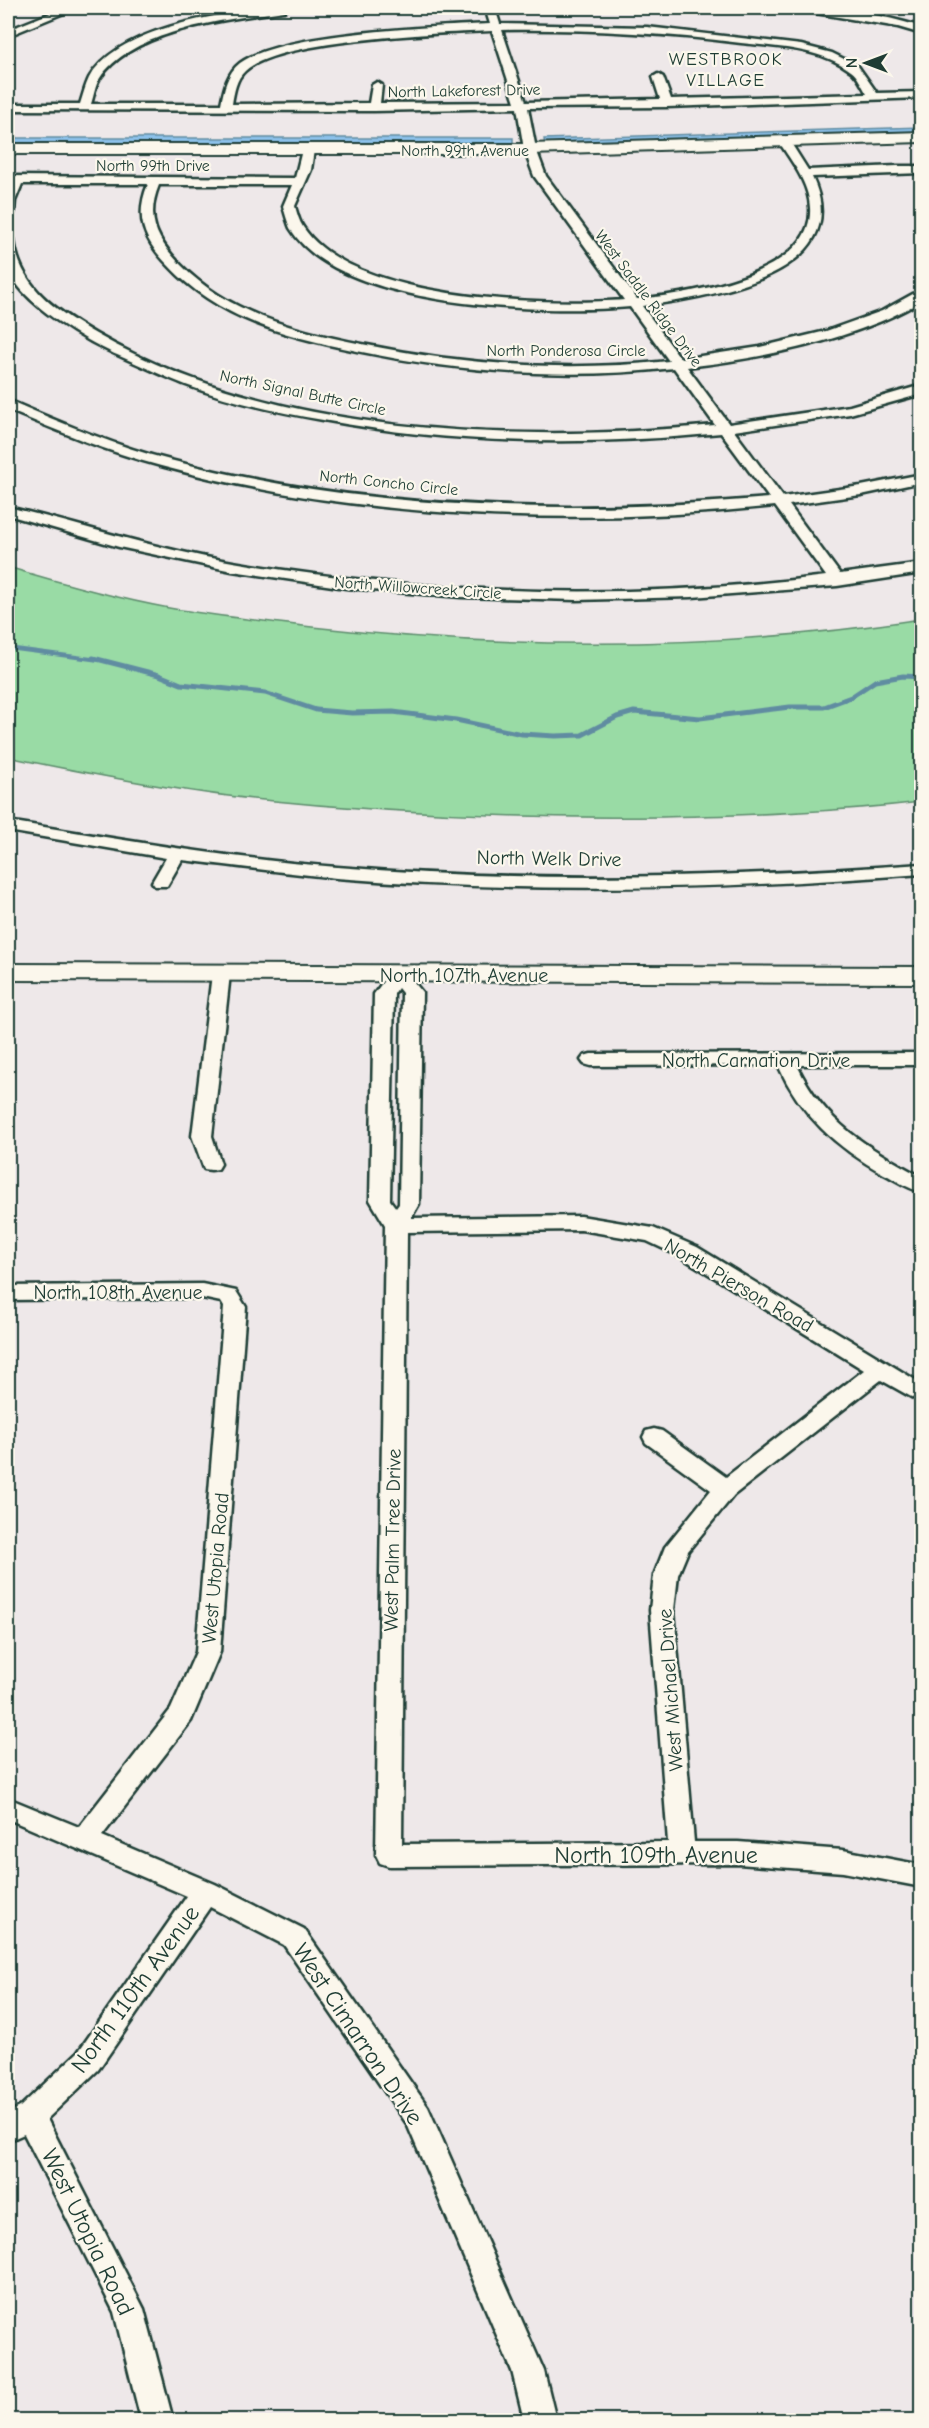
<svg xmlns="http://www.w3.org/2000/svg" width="929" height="2428" viewBox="0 0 929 2428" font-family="'Comic Neue',sans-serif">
	<rect width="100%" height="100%" fill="#eee8e9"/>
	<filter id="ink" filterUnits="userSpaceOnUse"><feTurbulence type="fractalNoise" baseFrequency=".0167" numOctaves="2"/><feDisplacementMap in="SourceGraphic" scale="12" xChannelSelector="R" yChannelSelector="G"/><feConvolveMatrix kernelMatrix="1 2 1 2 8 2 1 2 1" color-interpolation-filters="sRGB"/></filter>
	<g filter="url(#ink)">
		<path fill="#99dba5" stroke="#5c8c6c" stroke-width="1.5" d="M8 567C61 583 115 598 169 608 216 616 264 621 312 627 515 650 719 650 921 619V802C836 812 749 815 663 817 526 819 390 813 253 799 171 790 89 774 8 757Z"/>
		<g fill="#8cc1ea" stroke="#608ca1" stroke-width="1.5">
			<path d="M922 127 921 135 545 146 544 139Z"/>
			<path d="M8 138H513V144L403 147H8Z"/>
		</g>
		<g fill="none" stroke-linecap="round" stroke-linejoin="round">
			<path stroke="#608ca1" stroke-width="4" d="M8 648 99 660"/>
			<path stroke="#608ca1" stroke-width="5" d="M93 658 159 675 181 684 265 693 316 710 352 713 393 712 456 720 522 734 555 736 582 735 617 717 634 712 700 718 790 707H824L851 697 875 681 903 676 922 677"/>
			<g stroke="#1f3d34" stroke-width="5">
				<g id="minor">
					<path d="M63 8H76L8 36V30Z"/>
					<path d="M267 8H289L284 11C230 19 133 29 100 78 95 85 94 96 91 104H221C224 89 227 73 240 63 282 32 435 27 490 24L485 8H495L500 24 647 27 801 45 832 53 858 66 877 93 922 92V98L667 107 528 108 536 149 546 176 637 299C685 294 814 276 810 208 809 183 792 162 779 142L781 140H789L808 170 897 166H922V173L812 177C859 275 706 298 642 306L681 359 760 347 826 331 882 311 922 289V299L916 304C854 340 758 359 687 367L729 424 850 406 922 385V394L850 414 734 431 783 497 861 486 922 474V482L861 495 789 505 840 574 922 563V573L837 586 692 597 576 600 461 597 346 588 232 571 119 547 8 515V507C83 525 156 549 233 562 427 595 630 601 826 576L775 506C577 527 353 519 161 466 108 452 58 431 8 410V401L13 402C64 424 116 446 170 460 364 511 570 515 769 498L721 433C588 446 455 445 323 420 277 412 230 402 186 385 165 377 145 367 124 358 91 344 18 303 8 267 5 258 8 245 8 235L14 239C19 287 57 311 96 334 273 436 517 444 715 425L674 368C567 380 462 373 357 351 288 337 218 319 169 266 144 241 134 218 148 184H22L15 201 14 213 8 216V191L11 184 8 183V176L295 178 302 150 308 147 314 150 311 170 295 206C297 213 299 221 303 227 352 301 545 306 624 300L534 176 524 149 517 108 374 111 8 110V104H80C83 95 85 86 89 78 118 28 215 15 267 8ZM502 30C583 29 661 33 741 43 777 47 821 48 851 71 858 76 862 86 867 94L671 99 663 77 658 74 653 77 660 99 526 102ZM492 31 515 102 380 103 382 85 377 82 372 85 369 103 232 104C234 92 236 79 245 71 279 39 442 33 492 31ZM159 185H292L283 206C285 213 287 221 290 228 338 309 546 314 630 307L669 361C566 372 463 365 362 344 297 331 229 314 181 265 157 240 145 219 159 185Z"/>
					<path d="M799 8C831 4 890 17 922 27V34L898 27 804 11Z"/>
					<path d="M8 821C117 839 226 858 337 867 531 883 727 878 922 864V874C727 889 531 894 336 878 285 873 234 866 182 860L167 886H155L152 882 166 858 8 831Z"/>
					<path d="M221 968 228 970 230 974 212 1136 221 1164 218 1169 211 1170 204 1169 192 1136 212 974 214 970Z"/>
					<path d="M398 969 405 971 422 992 419 1204 411 1218 581 1216 653 1228 697 1247 922 1384V1403L881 1380 734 1495 688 1551 678 1575 674 1610 694 1842H738L843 1850 922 1865V1887L843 1872 738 1864 389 1866 380 1863 376 1855 385 1225 370 1200 374 994 391 971ZM398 988 402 993 399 1204 396 1208 390 1200 394 994ZM581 1230 647 1241 681 1257 864 1370 726 1477 662 1431 654 1429 646 1431 643 1437 646 1443 711 1490 665 1547 654 1575 650 1610 668 1842 402 1844 407 1232Z"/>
					<path d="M922 1053V1065H797C825 1124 867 1147 922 1177V1192C908 1189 896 1180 884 1174 836 1147 801 1116 778 1065L591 1066 584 1064 581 1060 584 1056 591 1054Z"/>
					<path d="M202 1284 236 1291 246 1307 220 1652 191 1721 102 1836 215 1884 304 1929 428 2107 544 2371 556 2420H524L512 2371 407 2124 284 1945 210 1907 98 2070 47 2119 144 2309 173 2420H141L114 2312 24 2134 8 2141V2113L20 2107 78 2052 187 1896 8 1819V1798L79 1827 171 1709 196 1652 224 1307 221 1302 202 1298 8 1300V1286Z"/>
				</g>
			</g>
			<g stroke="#1f3d34" stroke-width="4">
				<g id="secondary">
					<path d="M922 132V142L530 154H8V144H530Z"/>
					<path d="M8 964 922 967V983L8 980Z"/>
				</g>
			</g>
			<use href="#minor" fill="#fbf7ec" fill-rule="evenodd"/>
			<use href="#secondary" fill="#fbf7ec" fill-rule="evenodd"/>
		</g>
	</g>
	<g text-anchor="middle" stroke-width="4.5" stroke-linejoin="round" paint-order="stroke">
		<g font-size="16" fill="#1f3d34" stroke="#fbf7ec">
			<text transform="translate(464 90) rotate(-1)" y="6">North Lakeforest Drive</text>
			<text x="465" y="156">North 99th Avenue</text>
			<text x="153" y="171">North 99th Drive</text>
			<text transform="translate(649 298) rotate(53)" y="6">West Saddle Ridge Drive</text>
			<text x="566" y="356">North Ponderosa Circle</text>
			<text transform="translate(303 392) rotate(12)" y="6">North Signal Butte Circle</text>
			<text transform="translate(389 482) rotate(6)" y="6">North Concho Circle</text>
			<text transform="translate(418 587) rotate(4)" y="6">North Willowcreek Circle</text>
		</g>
		<g font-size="18" letter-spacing="1.5" fill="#1f3d34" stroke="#fbf7ec">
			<text x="726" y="65">WESTBROOK<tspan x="726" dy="21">VILLAGE</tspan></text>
		</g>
		<g font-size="20" fill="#1f3d34" stroke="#fbf7ec">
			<text transform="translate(549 858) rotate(1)" y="7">North Welk Drive</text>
			<text x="464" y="982">North 107th Avenue</text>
			<text x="756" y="1067">North Carnation Drive</text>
			<text transform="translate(739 1285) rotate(30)" y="7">North Pierson Road</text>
			<text x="118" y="1299">North 108th Avenue</text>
			<text transform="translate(392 1540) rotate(-89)" y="7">West Palm Tree Drive</text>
			<text transform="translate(215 1568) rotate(-85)" y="7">West Utopia Road</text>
			<text transform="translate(670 1690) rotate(-94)" y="7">West Michael Drive</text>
		</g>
		<g font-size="24" fill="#1f3d34" stroke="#fbf7ec">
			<text x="656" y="1863">North 109th Avenue</text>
			<text transform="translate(135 1989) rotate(-54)" y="8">North 110th Avenue</text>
			<text transform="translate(358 2034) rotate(56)" y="8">West Cimarron Drive</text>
			<text transform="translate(88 2232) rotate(64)" y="8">West Utopia Road</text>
		</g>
	</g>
	<rect width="929" height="2428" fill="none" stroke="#fbf7ec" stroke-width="30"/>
	<rect x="15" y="15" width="899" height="2398" fill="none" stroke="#1f3d34" stroke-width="2" filter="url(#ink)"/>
	<g transform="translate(866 63) rotate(270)" stroke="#fbf7ec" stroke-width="4.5" paint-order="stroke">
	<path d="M0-4.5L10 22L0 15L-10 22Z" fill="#1f3d34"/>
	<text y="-9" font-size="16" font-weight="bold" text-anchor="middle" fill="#1f3d34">N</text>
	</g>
</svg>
